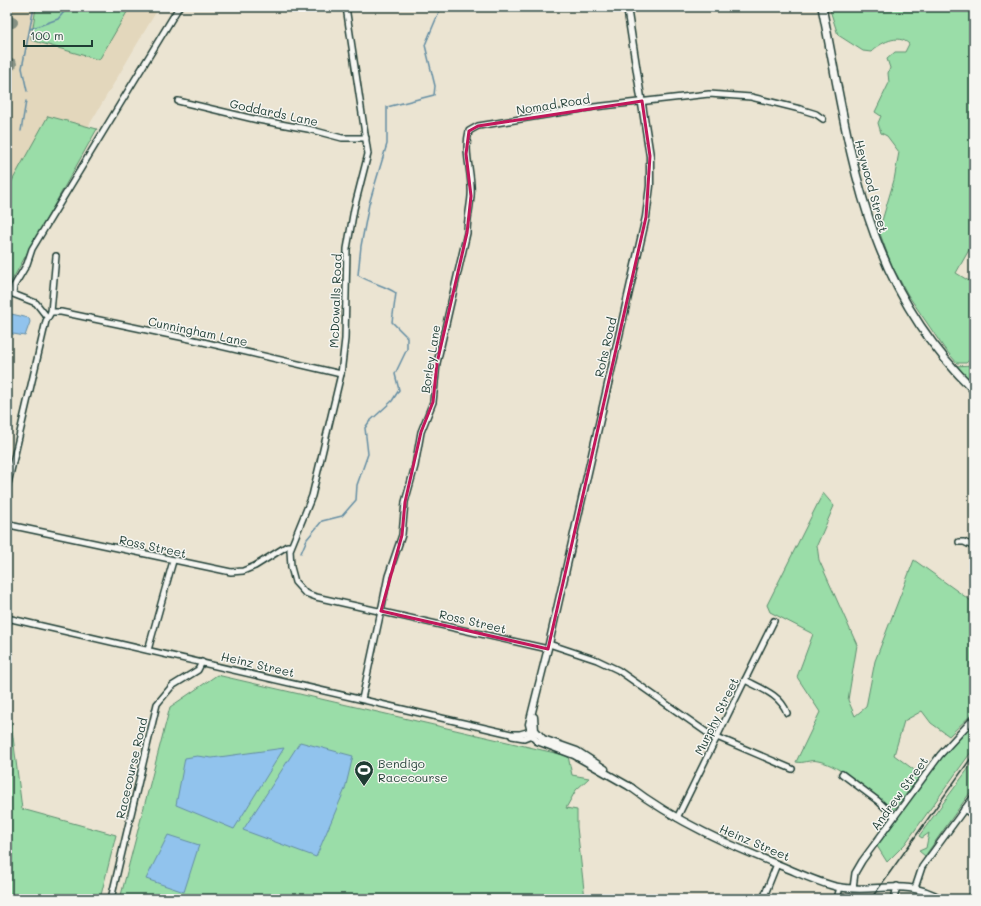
<svg xmlns="http://www.w3.org/2000/svg" width="981" height="906" font-family="Mali,sans-serif">
<style>
.built{fill:#e3d7bc}
.green{fill:#9adda8;stroke:#5c8d6e}
.water{fill:#91c3ed;stroke:#638da3}
.lines{fill:none;stroke-linecap:round;stroke-linejoin:round}
.stream{stroke:#638da3;stroke-width:1.5}
.taxiway{stroke:#859083;stroke-width:12}
.minor-casing{stroke:#1f3d34;stroke-width:8}
.tertiary-casing{stroke:#1f3d34;stroke-width:9}
.secondary-casing{stroke:#1f3d34;stroke-width:10}
.minor{stroke:#f6f6f2;stroke-width:5}
.tertiary{stroke:#f6f6f2;stroke-width:6}
.secondary{stroke:#f6f6f2;stroke-width:7}
.rail{stroke:#1f3d34;stroke-width:1.5}
.marked{fill:none;stroke:#c2185b;stroke-width:3;stroke-linejoin:round}
.labels{text-anchor:middle;dominant-baseline:central;stroke-width:3;stroke-linejoin:round;paint-order:stroke}
.street-label{font-size:12px;fill:#1f3d34;stroke:#f6f6f2}
.poi-label{font-size:12px;fill:#1f3d34;stroke:#f6f6f2;text-anchor:start}
</style>
<rect width="100%" height="100%" fill="#ebe4d2"/>
<filter id="ink" filterUnits="userSpaceOnUse"><feTurbulence type="fractalNoise" baseFrequency=".025" numOctaves="2"/><feDisplacementMap in="SourceGraphic" scale="8" xChannelSelector="R" yChannelSelector="G"/><feConvolveMatrix kernelMatrix="1 2 1 2 8 2 1 2 1" color-interpolation-filters="sRGB"/></filter>
<g filter="url(#ink)">
<polygon class="built" points="7,7 159,7 7,264"/>
<g class="green">
<polygon points="36,7 130,7 99,60 31,40"/>
<path d="M829 7H974V241L956 273 974 284V356L966 363H957L944 348 908 295 892 266 879 231 894 180 899 152 887 136 881 133 878 123 881 116 875 112 889 83 888 73 890 68 887 59 895 52H905L909 44C898 33 880 43 871 52L863 51 838 35Z"/>
<polygon points="48,116 97,129 7,289 7,190"/>
<polygon points="974,365 974,392 954,366"/>
<path d="M823 493 834 506 817 545 819 560 857 645 848 700 855 716 866 707 875 661 914 560 974 603V712L949 736 931 723 922 711 904 721 894 755 921 775 893 811C874 796 841 765 818 761 810 759 804 764 796 762L820 712 797 677 813 634 770 612 767 605Z"/>
<polygon points="217,675 568,756 572,775 589,778 576,790 566,808 577,810 577,827 585,899 120,899 170,707"/>
<polygon points="7,689 22,809 116,835 100,899 7,899"/>
<polygon points="974,722 974,748 905,844 887,862 877,846 944,754"/>
<polygon points="974,761 974,787 925,856 919,851 926,848 929,833 922,838 919,836"/>
</g>
<g class="water">
<polygon points="7,313 29,318 30,322 25,336 7,333"/>
<polygon points="300,742 353,756 345,789 316,857 243,830"/>
<polygon points="284,748 234,829 176,805 185,758 197,756 212,758"/>
<polygon points="168,835 199,845 184,892 146,879"/>
</g>
<g class="lines">
<g class="stream">
<polyline points="30,29 58,19 68,7"/>
<polyline points="27,91 22,68 34,7"/>
<polyline points="21,131 26,101"/>
<path d="M301 553 307 539 322 521 342 516 356 500 357 485 368 454 365 428 369 422 392 401 399 390 395 374 407 349V337L392 322 396 293C384 285 370 283 358 275L361 246 369 204 387 144V107L434 95 435 86 425 45 439 12 438 7"/>
</g>
<g class="taxiway">
<polyline points="7,21 12,22"/>
<polyline points="7,63 11,64"/>
</g>
<defs>
<g id="minor">
<polyline points="346,7 368,154 354,209 347,249 345,339 341,374 312,496 290,550 291,567 295,582 305,593 316,597 548,649"/>
<polyline points="178,101 258,120 308,129 342,138 366,138"/>
<polyline points="51,312 56,256"/>
<polyline points="47,317 36,303 13,294 14,286 27,264 32,249 179,7"/>
<polyline points="7,488 46,321 51,312 61,312 190,339 341,374"/>
<polyline points="7,521 14,526 231,572 243,571 255,566 287,546 291,546"/>
<polyline points="959,542 964,542 974,547"/>
<path d="M381 611 388 576 402 535 405 502 415 466 421 432 433 402 437 363 467 233C467 219 470 209 471 196 473 174 463 154 469 131L478 126 594 107 709 94 751 97 800 109 816 114 823 119"/>
<polyline points="7,618 511,734 520,734 534,730"/>
<polyline points="549,644 597,660 618,670 716,739"/>
<polyline points="148,650 173,561"/>
<path d="M745 680C760 688 781 695 787 713"/>
<polyline points="362,699 381,611"/>
<polyline points="512,736 524,738 534,734"/>
<polyline points="717,737 792,769"/>
<polyline points="842,774 878,801 894,816"/>
<polyline points="964,809 974,816"/>
<polyline points="677,818 774,621"/>
<polyline points="853,888 855,873 862,861 940,755 974,718"/>
<polyline points="915,888 922,867 974,796"/>
<polyline points="111,899 157,704 172,686 198,670 202,662"/>
<polyline points="763,899 777,864"/>
<polyline points="837,899 840,887"/>
<polyline points="894,899 897,886"/>
</g>
<g id="tertiary">
<polyline points="627,7 650,156 650,186 646,217 549,644 529,724 532,736 537,741 574,755 632,788"/>
<polyline points="534,717 535,730 543,739 577,751 605,769"/>
<path d="M629 786C676 822 729 845 784 867 801 874 819 883 838 887 874 894 906 877 941 899"/>
</g>
<path id="secondary" d="M822 7C851 151 862 282 974 390"/>
</defs>
<use href="#minor" class="minor-casing"/>
<use href="#tertiary" class="tertiary-casing"/>
<use href="#secondary" class="secondary-casing"/>
<use href="#minor" class="minor"/>
<use href="#tertiary" class="tertiary"/>
<use href="#secondary" class="secondary"/>
<polyline class="rail" points="871,899 974,754"/>
</g>
</g>
<path class="marked" d="M642 101 650 156 646 217 548 649 381 611 402 535 405 502 421 432 433 402 437 363 467 233 471 196 466 154 469 131 478 126Z"/>
<defs>
<symbol id="stadium-pin" viewBox="-11 -11 22 30"><path d="M0 17L-7.5 6A9.5 9.5 0 1 1 7.5 6Z" fill="#1f3d34" stroke="#f6f6f2"/><path d="M0-5a6.5 5 0 1 0 0 10a6.5 5 0 1 0 0-10ZM-3.5-1.8h7v3.6h-7Z" fill="#fff"/></symbol>
</defs>
<g fill-rule="evenodd">
<use href="#stadium-pin" x="353" y="759" width="22" height="30"/>
</g>
<g class="labels">
<g class="street-label">
<text transform="translate(553 104) rotate(-9)">Nomad Road</text>
<text transform="translate(274 112) rotate(12)">Goddards Lane</text>
<text transform="translate(872 186) rotate(75)">Heywood Street</text>
<text transform="translate(335 301) rotate(-88)">McDowalls Road</text>
<text transform="translate(198 331) rotate(12)">Cunningham Lane</text>
<text transform="translate(605 347) rotate(-77)">Rohs Road</text>
<text transform="translate(430 359) rotate(-81)">Borley Lane</text>
<text transform="translate(153 546) rotate(12)">Ross Street</text>
<text transform="translate(473 621) rotate(13)">Ross Street</text>
<text transform="translate(258 664) rotate(13)">Heinz Street</text>
<text transform="translate(716 716) rotate(-64)">Murphy Street</text>
<text transform="translate(131 768) rotate(-77)">Racecourse Road</text>
<text transform="translate(899 793) rotate(-54)">Andrew Street</text>
<text transform="translate(755 842) rotate(23)">Heinz Street</text>
</g>
<g class="poi-label">
<text x="378" y="763">Bendigo<tspan x="378" dy="14">Racecourse</tspan></text>
</g>
</g>
<rect width="981" height="906" fill="none" stroke="#f6f6f2" stroke-width="24"/>
<rect x="12" y="12" width="957" height="882" fill="none" stroke="#1f3d34" stroke-width="1.5" filter="url(#ink)"/>
<path d="M24 40v6h68v-6" fill="none" stroke="#1f3d34" stroke-width="2"/>
<text x="30" y="40" font-size="12" fill="#1f3d34" stroke="#f6f6f2" stroke-width="3" paint-order="stroke">100 m</text>
</svg>
